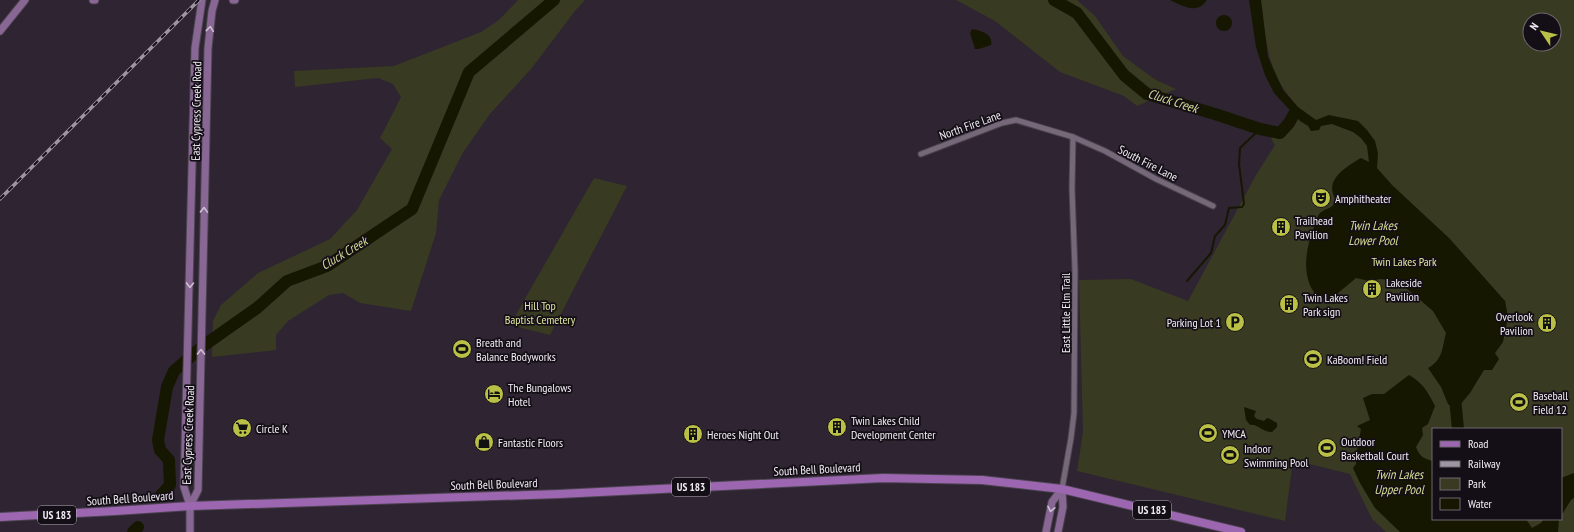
<svg xmlns="http://www.w3.org/2000/svg" width="1574" height="532" font-family="'PT Sans Narrow',sans-serif">
<style>
.green{fill:#383a22;fill-rule:evenodd}
.water{fill:#161700}
.lines{fill:none;stroke-linecap:round;stroke-linejoin:round}
.stream{stroke:#161700;stroke-width:2}
.river{stroke:#161700;stroke-width:12}
.street-casing{stroke:#4b434f;stroke-width:7}
.secondary-casing{stroke:#4b434f;stroke-width:9}
.primary-casing{stroke:#4b434f;stroke-width:10}
.street{stroke:#746879;stroke-width:5}
.secondary{stroke:#886794;stroke-width:7}
.primary{stroke:#9c66b0;stroke-width:8}
.rail-casing{stroke:#9f96a2;stroke-width:3.5}
.rail{stroke:#140f16;stroke-width:2;stroke-dasharray:6;stroke-linecap:butt}
.oneway{stroke:#cebdd4}
.labels{text-anchor:middle;dominant-baseline:central;stroke-width:3.5;stroke-linejoin:round;paint-order:stroke}
.shield{fill:#140f16;stroke:#b0aab3;stroke-width:1}
.shield-label{font-size:11px;font-weight:bold;fill:#f3ecf6}
.street-label{font-size:12px;fill:#f3ecf6;stroke:#140f16}
.poi-label{font-size:12px;fill:#f3ecf6;stroke:#140f16;text-anchor:start}
.park-label{font-size:12px;fill:#e0e69f;stroke:#140f16}
.water-label{font-size:13px;font-style:italic;fill:#d4d993;stroke:#140f16}
</style>
<rect width="100%" height="100%" fill="#2e2432"/>
<g class="green">
<polygon points="518,0 585,0 575,11 531,69 490,114 462,154 439,200 436,233 411,311 360,303 343,293 329,295 288,321 276,335 276,350 212,357 213,321 221,305 258,273 330,239 357,210 392,149 380,138 401,97 393,84 378,78 295,87 294,71 394,66 481,32 499,20"/>
<polygon points="956,0 1077,0 1095,16 1123,56 1156,80 1176,89 1137,106 1124,96 1060,72 995,21"/>
<path d="M1261 0H1574V532H1386L1372 519 1350 474 1293 460 1285 521 1077 471 1083 432 1079 280 1131 279 1188 301 1256 175 1275 145 1271 139 1292 112 1293 101C1266 71 1266 38 1261 0ZM1530 20H1554V44H1530ZM1433 429H1561V519H1433Z"/>
<polygon points="594,178 627,186 550,335 510,325"/>
</g>
<g class="water">
<path d="M1170 0H1207C1197 15 1183 6 1170 0Z"/>
<path d="M1249 0H1261L1268 57 1283 90 1298 107 1316 120 1329 115 1358 121 1367 130 1375 141 1378 153 1377 168 1392 185 1449 238 1505 301 1508 317 1503 342 1495 353 1499 359 1492 370H1484L1470 393 1459 406V414L1452 411 1453 408 1448 404 1441 387 1428 368C1443 360 1442 348 1446 333L1433 311 1399 282 1381 279 1369 281 1356 278 1331 299H1320C1300 281 1305 250 1314 227 1316 223 1317 216 1320 213 1327 207 1332 210 1336 200 1323 180 1346 167 1361 158L1369 162 1367 146 1361 138 1353 132 1332 124 1321 126 1319 130 1311 131 1308 126 1300 121 1274 93 1265 75 1256 47Z"/>
<circle cx="1224" cy="23" r="8"/>
<path d="M972 29C982 31 993 34 991 45L979 49H975L970 33Z"/>
<path d="M1409 375C1423 383 1428 392 1435 406L1428 424 1422 428 1423 435 1416 447C1419 456 1424 459 1433 461V519H1526L1532 528 1541 523 1544 519H1559L1558 532H1400L1375 508 1360 483 1353 468 1356 464V457L1361 429 1357 426 1370 420 1363 398 1372 394H1384Z"/>
<path d="M1244 407 1256 411 1254 416 1257 419 1264 421 1267 418 1270 419 1277 423V427L1272 432C1262 432 1257 423 1250 425L1246 420Z"/>
<polygon points="1574,473 1574,498 1571,500 1561,516 1561,478"/>
</g>
<g class="lines">
<polyline class="stream" points="1187,281 1211,253 1215,236 1225,225 1229,208 1242,207 1244,204 1239,164 1240,148 1260,129"/>
<g class="river">
<polyline points="1054,0 1077,13 1124,75 1147,94 1215,114 1260,129 1280,133 1289,123 1294,114"/>
<polyline points="1455,398 1458,429"/>
<polyline points="161,495 170,485 169,460 160,450 158,440 167,387 174,371 203,346 257,308 287,281 327,266 412,209 469,72 554,0"/>
<polyline points="133,532 138,527"/>
</g>
<defs>
<g id="street">
<polyline points="921,154 1002,123 1016,120 1073,137 1105,151 1156,179 1213,206"/>
<polyline points="1062,489 1071,438 1074,413 1075,271 1072,189 1073,137"/>
</g>
<g id="secondary">
<polyline points="93,0 95,0"/>
<polyline points="233,0 235,0"/>
<polyline points="0,31 25,0"/>
<polyline points="190,506 198,490 208,48 212,11 215,0"/>
<polyline points="190,532 190,506 184,487 195,48 202,0"/>
<polyline points="1046,532 1052,502 1062,489"/>
<polyline points="1058,532 1063,507 1062,489"/>
</g>
<polyline id="primary" points="0,517 115,511 190,506 559,494 883,478 982,480 1062,489 1241,532"/>
</defs>
<use href="#street" class="street-casing"/>
<use href="#secondary" class="secondary-casing"/>
<use href="#primary" class="primary-casing"/>
<use href="#street" class="street"/>
<use href="#secondary" class="secondary"/>
<use href="#primary" class="primary"/>
<defs>
<polyline id="rail" points="0,199 199,0"/>
</defs>
<use href="#rail" class="rail-casing"/>
<use href="#rail" class="rail"/>
</g>
<defs><path id="oneway-chevron" d="M-2-3.5L2.5 0L-2 3.5" fill="none" stroke-width="1.6" stroke-linecap="round" stroke-linejoin="round"/></defs>
<g class="oneway">
<use href="#oneway-chevron" transform="translate(210 29) rotate(-84)"/>
<use href="#oneway-chevron" transform="translate(204 210) rotate(-88)"/>
<use href="#oneway-chevron" transform="translate(190 285) rotate(91)"/>
<use href="#oneway-chevron" transform="translate(201 352) rotate(-89)"/>
<use href="#oneway-chevron" transform="translate(1051 509) rotate(102)"/>
</g>
<defs>
<symbol id="theatre-disc" viewBox="-11 -11 22 22"><circle r="9.5" fill="#bac045" stroke="#140f16"/><path d="M-5-5.5Q0-4 5-5.5V0Q5 5 0 6Q-5 5-5 0ZM-3.3-2.5H-1v1.5H-3.3ZM1-2.5H3.3v1.5H1ZM-2.8 1Q0 5.5 2.8 1Z" fill="#111"/></symbol>
<symbol id="building-disc" viewBox="-11 -11 22 22"><circle r="9.5" fill="#bac045" stroke="#140f16"/><path d="M-4-6H4V6H1V3H-1V6H-4ZM-2.5-4.3h1.7v1.8h-1.7ZM.8-4.3h1.7v1.8H.8ZM-2.5-1h1.7V.8h-1.7ZM.8-1h1.7V.8H.8Z" fill="#111"/></symbol>
<symbol id="parking-disc" viewBox="-11 -11 22 22"><circle r="9.5" fill="#bac045" stroke="#140f16"/><path d="M-3.5-5.5H1a3.5 3.5 0 0 1 0 7H-1V5.5H-3.5ZM-1-3.4V-.6H.8a1.4 1.4 0 0 0 0-2.8Z" fill="#111"/></symbol>
<symbol id="stadium-disc" viewBox="-11 -11 22 22"><circle r="9.5" fill="#bac045" stroke="#140f16"/><path d="M0-5a6.5 5 0 1 0 0 10a6.5 5 0 1 0 0-10ZM-3.5-1.8h7v3.6h-7Z" fill="#111"/></symbol>
<symbol id="hotel-disc" viewBox="-11 -11 22 22"><circle r="9.5" fill="#bac045" stroke="#140f16"/><path d="M-6-4.5h1.5V1H6V5H4.5V3h-9V5H-6ZM-4 0a1.8 1.8 0 1 1 3.6 0ZM.5 0V-2.5h3Q6-2.5 6 0Z" fill="#111"/></symbol>
<symbol id="supermarket-disc" viewBox="-11 -11 22 22"><circle r="9.5" fill="#bac045" stroke="#140f16"/><path d="M-6-5.5h2.5l.6 2H6L4.5 2H-2.5L-4.4-4H-6ZM-1.5 3.2a1.3 1.3 0 1 0 .1 0ZM3 3.2a1.3 1.3 0 1 0 .1 0Z" fill="#111"/></symbol>
<symbol id="shop-disc" viewBox="-11 -11 22 22"><circle r="9.5" fill="#bac045" stroke="#140f16"/><path d="M-5-2.5h2.3a2.7 3.5 0 0 1 5.4 0H5L5.5 6h-11ZM-1.5-2.5h3a1.5 2.3 0 0 0-3 0Z" fill="#111"/></symbol>
</defs>
<g fill-rule="evenodd">
<use href="#theatre-disc" x="1310" y="187" width="22" height="22"/>
<use href="#building-disc" x="1270" y="216" width="22" height="22"/>
<use href="#building-disc" x="1361" y="278" width="22" height="22"/>
<use href="#building-disc" x="1278" y="293" width="22" height="22"/>
<use href="#parking-disc" x="1224" y="311" width="22" height="22"/>
<use href="#building-disc" x="1536" y="312" width="22" height="22"/>
<use href="#stadium-disc" x="451" y="338" width="22" height="22"/>
<use href="#stadium-disc" x="1302" y="348" width="22" height="22"/>
<use href="#hotel-disc" x="483" y="383" width="22" height="22"/>
<use href="#stadium-disc" x="1508" y="391" width="22" height="22"/>
<use href="#building-disc" x="826" y="416" width="22" height="22"/>
<use href="#supermarket-disc" x="231" y="417" width="22" height="22"/>
<use href="#stadium-disc" x="1197" y="422" width="22" height="22"/>
<use href="#building-disc" x="682" y="423" width="22" height="22"/>
<use href="#shop-disc" x="473" y="431" width="22" height="22"/>
<use href="#stadium-disc" x="1316" y="437" width="22" height="22"/>
<use href="#stadium-disc" x="1219" y="444" width="22" height="22"/>
</g>
<g class="labels">
<g class="shield">
<rect x="672" y="478" width="38" height="18" rx="3"/>
<rect x="1133" y="501" width="38" height="18" rx="3"/>
<rect x="38" y="506" width="38" height="18" rx="3"/>
</g>
<g class="shield-label">
<text x="691" y="487">US 183</text>
<text x="1152" y="510">US 183</text>
<text x="57" y="515">US 183</text>
</g>
<g class="street-label">
<text transform="translate(196 111) rotate(-89)">East Cypress Creek Road</text>
<text transform="translate(970 125) rotate(-20)">North Fire Lane</text>
<text transform="translate(1148 163) rotate(27)">South Fire Lane</text>
<text transform="translate(1065 313) rotate(-90)">East Little Elm Trail</text>
<text transform="translate(188 435) rotate(-88)">East Cypress Creek Road</text>
<text transform="translate(817 469) rotate(-3)">South Bell Boulevard</text>
<text transform="translate(494 484) rotate(-2)">South Bell Boulevard</text>
<text transform="translate(130 498) rotate(-4)">South Bell Boulevard</text>
</g>
<g class="poi-label">
<text x="1335" y="198">Amphitheater</text>
<text x="1295" y="220">Trailhead<tspan x="1295" dy="14">Pavilion</tspan></text>
<text x="1386" y="282">Lakeside<tspan x="1386" dy="14">Pavilion</tspan></text>
<text x="1303" y="297">Twin Lakes<tspan x="1303" dy="14">Park sign</tspan></text>
<text x="1533" y="316" text-anchor="end">Overlook<tspan x="1533" dy="14">Pavilion</tspan></text>
<text x="1221" y="322" text-anchor="end">Parking Lot 1</text>
<text x="476" y="342">Breath and<tspan x="476" dy="14">Balance Bodyworks</tspan></text>
<text x="1327" y="359">KaBoom! Field</text>
<text x="508" y="387">The Bungalows<tspan x="508" dy="14">Hotel</tspan></text>
<text x="1533" y="395">Baseball<tspan x="1533" dy="14">Field 12</tspan></text>
<text x="851" y="420">Twin Lakes Child<tspan x="851" dy="14">Development Center</tspan></text>
<text x="256" y="428">Circle K</text>
<text x="1222" y="433">YMCA</text>
<text x="707" y="434">Heroes Night Out</text>
<text x="1341" y="441">Outdoor<tspan x="1341" dy="14">Basketball Court</tspan></text>
<text x="498" y="442">Fantastic Floors</text>
<text x="1244" y="448">Indoor<tspan x="1244" dy="14">Swimming Pool</tspan></text>
</g>
<g class="park-label">
<text x="1404" y="261">Twin Lakes Park</text>
<text x="540" y="305">Hill Top<tspan x="540" dy="14">Baptist Cemetery</tspan></text>
</g>
<g class="water-label">
<text transform="translate(1173 101) rotate(18)">Cluck Creek</text>
<text x="1373" y="225">Twin Lakes<tspan x="1373" dy="15">Lower Pool</tspan></text>
<text transform="translate(344 253) rotate(-31)">Cluck Creek</text>
<text x="1399" y="474">Twin Lakes<tspan x="1399" dy="15">Upper Pool</tspan></text>
</g>
</g>
<rect x="1432" y="428" width="130" height="92" fill="#140f16" stroke="#6d6770"/>
<rect x="1440" y="441" width="20" height="6" fill="#9c66b0" stroke="#6d6770"/>
<text x="1468" y="448" font-size="12" fill="#f3ecf6">Road</text>
<rect x="1440" y="461" width="20" height="6" fill="#9f96a2" stroke="#6d6770"/>
<text x="1468" y="468" font-size="12" fill="#f3ecf6">Railway</text>
<rect x="1440" y="478" width="20" height="12" fill="#383a22" stroke="#6d6770"/>
<text x="1468" y="488" font-size="12" fill="#f3ecf6">Park</text>
<rect x="1440" y="498" width="20" height="12" fill="#161700" stroke="#6d6770"/>
<text x="1468" y="508" font-size="12" fill="#f3ecf6">Water</text>
<g transform="translate(1542 32) rotate(305)"><circle r="19" fill="#140f16" stroke="#6d6770"/>
<path d="M0-3L7 15L0 10L-7 15Z" fill="#bac045"/>
<text y="-6" font-size="11" font-weight="bold" text-anchor="middle" fill="#f3ecf6">N</text>
</g>
</svg>
